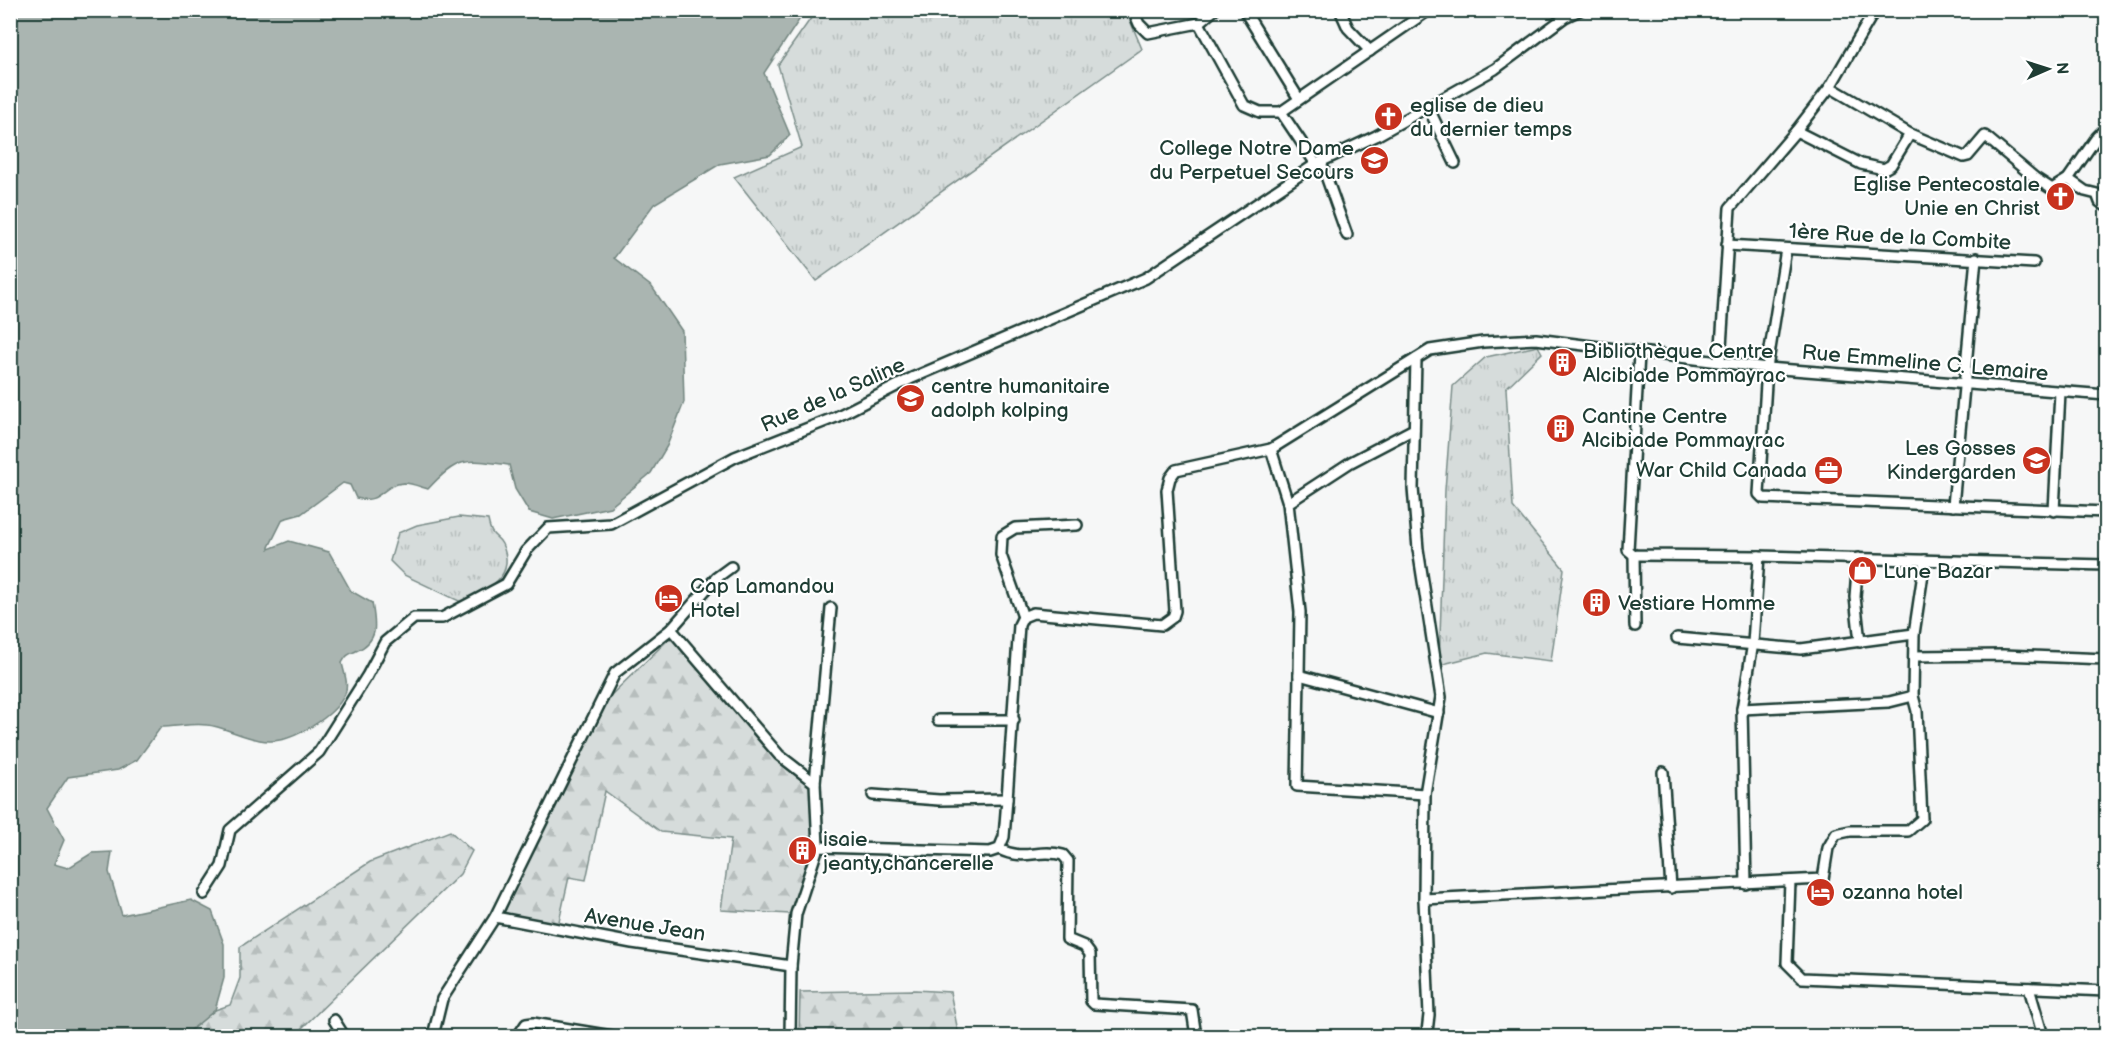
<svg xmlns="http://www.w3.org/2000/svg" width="2117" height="1047" font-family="'Balsamiq Sans',sans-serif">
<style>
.grass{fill:url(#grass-tufts);stroke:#7a8c88;stroke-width:1.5}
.forest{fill:url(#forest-firs);stroke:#7a8c88;stroke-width:1.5}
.water{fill:#aab5b1;stroke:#72857f;stroke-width:1.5}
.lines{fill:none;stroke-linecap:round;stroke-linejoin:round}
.street-casing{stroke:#1f3d34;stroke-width:14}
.street{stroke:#fff;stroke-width:9}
.labels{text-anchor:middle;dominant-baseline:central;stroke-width:4.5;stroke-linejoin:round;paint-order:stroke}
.poi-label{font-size:21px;fill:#1f3d34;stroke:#fff;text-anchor:start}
.street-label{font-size:21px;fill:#1f3d34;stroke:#fff}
</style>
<defs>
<pattern id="grass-tufts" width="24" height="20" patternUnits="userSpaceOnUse" patternTransform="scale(1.5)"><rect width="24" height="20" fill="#d6dcdb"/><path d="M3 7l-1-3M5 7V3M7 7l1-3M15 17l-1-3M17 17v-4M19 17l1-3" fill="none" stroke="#b7bebd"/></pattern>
<pattern id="forest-firs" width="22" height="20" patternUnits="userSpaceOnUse" patternTransform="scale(1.5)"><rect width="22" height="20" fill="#d6dcdb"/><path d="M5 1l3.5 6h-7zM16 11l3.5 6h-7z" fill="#b7bebd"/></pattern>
</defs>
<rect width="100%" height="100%" fill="#f6f7f7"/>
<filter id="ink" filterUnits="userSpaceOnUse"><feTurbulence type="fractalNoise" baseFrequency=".0167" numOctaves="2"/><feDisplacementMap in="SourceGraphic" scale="12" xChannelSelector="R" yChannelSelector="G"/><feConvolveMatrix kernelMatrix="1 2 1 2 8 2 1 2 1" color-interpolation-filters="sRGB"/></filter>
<g filter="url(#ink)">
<g class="grass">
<polygon points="816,11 1126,11 1142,49 816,281 734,177 802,147 778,65"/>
<polygon points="1538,346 1542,353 1506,388 1513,507 1564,569 1551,661 1487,653 1439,665 1445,490 1453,386 1486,357"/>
<path d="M459 517 488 520C492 540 496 533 502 544 518 578 485 591 461 602L404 575 390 561 398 533 417 525Z"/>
</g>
<g class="forest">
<polygon points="672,636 812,786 813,855 790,914 721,910 731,839 661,832 605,791 586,880 569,877 558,926 499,914 609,697"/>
<polygon points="450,831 472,851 460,874 302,1028 306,1036 182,1036 215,1010 230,1005 240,978 240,947 370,862"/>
<polygon points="915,990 950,992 959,1036 799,1036 800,992"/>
</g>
<path class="water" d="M10 11H805L764 73 790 135 770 155 720 164 654 204 614 258 652 287 682 331 684 402 667 446 651 473 610 507 553 519 529 512 515 489 509 465C467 459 458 456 428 489 421 487 411 483 404 483 381 484 382 505 356 498L350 485 343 483 301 514 283 519 269 547V549L289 541 329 552 351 591 372 603C376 625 379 641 356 651 348 655 346 655 342 663 344 673 349 684 345 694 335 716 293 742 269 741 248 741 224 726 207 725 192 723 176 727 161 727L137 760 118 770 68 777 47 808 64 840 54 864 68 868 92 853 112 852 109 872 122 915 191 900 212 911 224 944V978L215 1010 185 1035 11 1036Z"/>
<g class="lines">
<defs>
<g id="street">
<polyline points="1133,10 1139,24 1148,33 1199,23 1214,10"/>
<polyline points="1244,10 1299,99"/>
<polyline points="1340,10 1348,28 1370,51"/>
<polyline points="1199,23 1244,105 1260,112 1281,112 1429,10"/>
<polyline points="1830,87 1910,134 1964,157 1968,156 1985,136 2035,178 2052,189 2068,179 2097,137 2106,128"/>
<polyline points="1428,107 1455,163"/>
<polyline points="1281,112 1316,164"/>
<polyline points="1796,131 1861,164 1884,169 1891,165 1910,134"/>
<polyline points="1321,162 1347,235"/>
<polyline points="2068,179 2085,191 2097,194 2100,202 2106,206"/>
<polyline points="1727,245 2034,263"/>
<polyline points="1786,249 1767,368 1759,494 1763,498 2106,512"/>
<polyline points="1639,354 1628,550 1634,555 1759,556 2106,565"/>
<polyline points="1416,359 1413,488 1418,549 1441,697 1425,794 1424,899 1429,1015 1427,1032 1423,1036"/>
<polyline points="1720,362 1730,208 1796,131 1830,87 1875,10"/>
<polyline points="1414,429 1351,462 1288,503 1300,612 1299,675 1439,713"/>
<polyline points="1271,449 1288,503"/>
<polyline points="1953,506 1976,258"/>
<polyline points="2054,511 2060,392"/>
<polyline points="1634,555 1635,626"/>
<polyline points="1858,558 1855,597 1860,642"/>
<polyline points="1023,617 1001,555 1002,536 1015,528 1077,525"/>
<polyline points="671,629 779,755 815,783 818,847"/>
<polyline points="1677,638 1801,649 1914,634"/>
<polyline points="1914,656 2003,655 2106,659"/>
<polyline points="1299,675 1297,786 1425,794"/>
<polyline points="1742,709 1889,702 1913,696 1914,634 1925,560"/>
<polyline points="938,720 1014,720"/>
<polyline points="1663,772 1671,888"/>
<polyline points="815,783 831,608"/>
<polyline points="873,795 939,800 1007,799"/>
<path d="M999 849C1025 862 1038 848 1063 855L1068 861 1067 939 1084 946 1090 954 1091 1001 1094 1004 1192 1010 1196 1036"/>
<polyline points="1790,881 1787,963 1802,978 2106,991"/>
<polyline points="1746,884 1742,709 1753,643 1759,556"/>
<polyline points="204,894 222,866 230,830 319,752 367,676 385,642 414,618 442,618 506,584 526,551 548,528 611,524 735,457 836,417 912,378 1146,278 1316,164 1376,136 1495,69 1565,17 1580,10"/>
<polyline points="1424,899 1823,879 1828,848 1836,834 1850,831 1908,831 1922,819 1917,711 1913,696"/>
<polyline points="495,917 632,943 791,966"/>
<polyline points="2029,988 2043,1036"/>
<polyline points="334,1020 344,1036"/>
<polyline points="433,1036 442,999 495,917 615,673 671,629 716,578 731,567"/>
<polyline points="518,1036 526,1024 533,1023 612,1036"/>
<polyline points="790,1036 791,966 796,914 818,847 990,852 999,849 1004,837 1007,799 1019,625 1023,617 1033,613 1162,625 1173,617 1175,611 1167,490 1170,478 1176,470 1271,449 1430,350 1483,342 1536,339 1767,368 2106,395"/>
</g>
</defs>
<use href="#street" class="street-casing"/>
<use href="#street" class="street"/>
</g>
</g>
<defs>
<symbol id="church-disc" viewBox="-11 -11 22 22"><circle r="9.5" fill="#c8321e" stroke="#fff"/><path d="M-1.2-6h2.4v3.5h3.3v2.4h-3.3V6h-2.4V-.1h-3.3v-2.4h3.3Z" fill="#fff"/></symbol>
<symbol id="school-disc" viewBox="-11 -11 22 22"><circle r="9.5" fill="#c8321e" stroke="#fff"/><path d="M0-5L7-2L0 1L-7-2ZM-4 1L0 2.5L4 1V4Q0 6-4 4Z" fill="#fff"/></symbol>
<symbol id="building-disc" viewBox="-11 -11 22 22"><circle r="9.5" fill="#c8321e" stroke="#fff"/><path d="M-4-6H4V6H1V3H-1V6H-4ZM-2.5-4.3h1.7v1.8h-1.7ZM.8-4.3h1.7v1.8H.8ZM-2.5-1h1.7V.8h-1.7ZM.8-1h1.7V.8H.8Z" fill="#fff"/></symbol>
<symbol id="university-disc" viewBox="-11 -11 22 22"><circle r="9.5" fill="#c8321e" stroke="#fff"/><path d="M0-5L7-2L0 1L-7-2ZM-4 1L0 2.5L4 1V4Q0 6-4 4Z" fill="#fff"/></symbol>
<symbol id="office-disc" viewBox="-11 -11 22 22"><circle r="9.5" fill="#c8321e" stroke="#fff"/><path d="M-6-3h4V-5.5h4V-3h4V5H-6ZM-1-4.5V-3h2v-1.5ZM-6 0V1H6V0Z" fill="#fff"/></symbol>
<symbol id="shop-disc" viewBox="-11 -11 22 22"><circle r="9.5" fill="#c8321e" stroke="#fff"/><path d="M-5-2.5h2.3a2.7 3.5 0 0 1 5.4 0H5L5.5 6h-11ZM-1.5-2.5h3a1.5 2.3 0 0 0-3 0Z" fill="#fff"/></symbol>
<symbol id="hotel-disc" viewBox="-11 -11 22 22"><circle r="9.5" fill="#c8321e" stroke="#fff"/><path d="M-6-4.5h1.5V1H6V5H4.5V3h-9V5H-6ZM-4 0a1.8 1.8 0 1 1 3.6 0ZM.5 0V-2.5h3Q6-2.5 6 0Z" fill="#fff"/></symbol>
</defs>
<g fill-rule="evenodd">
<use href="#church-disc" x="1372" y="100" width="33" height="33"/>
<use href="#school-disc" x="1358" y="144" width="33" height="33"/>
<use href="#church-disc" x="2044" y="180" width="33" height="33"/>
<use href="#building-disc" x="1546" y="346" width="33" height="33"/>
<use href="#university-disc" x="894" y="382" width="33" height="33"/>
<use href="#building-disc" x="1544" y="412" width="33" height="33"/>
<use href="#school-disc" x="2020" y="444" width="33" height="33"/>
<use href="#office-disc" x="1812" y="454" width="33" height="33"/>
<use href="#shop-disc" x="1846" y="554" width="33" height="33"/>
<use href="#hotel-disc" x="652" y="582" width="33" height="33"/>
<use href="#building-disc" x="1580" y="586" width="33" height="33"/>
<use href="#building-disc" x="786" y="834" width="33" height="33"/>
<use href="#hotel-disc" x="1804" y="876" width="33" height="33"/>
</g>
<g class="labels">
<g class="poi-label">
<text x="1410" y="105">eglise de dieu<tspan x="1410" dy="24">du dernier temps</tspan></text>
<text x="1354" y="148" text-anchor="end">College Notre Dame<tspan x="1354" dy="24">du Perpetuel Secours</tspan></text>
<text x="2040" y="184" text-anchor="end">Eglise Pentecostale<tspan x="2040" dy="24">Unie en Christ</tspan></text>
<text x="1583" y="351">Bibliothèque Centre<tspan x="1583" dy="24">Alcibiade Pommayrac</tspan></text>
<text x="931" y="386">centre humanitaire<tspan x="931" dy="24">adolph kolping</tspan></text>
<text x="1582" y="416">Cantine Centre<tspan x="1582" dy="24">Alcibiade Pommayrac</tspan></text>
<text x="2016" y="448" text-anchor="end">Les Gosses<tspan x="2016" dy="24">Kindergarden</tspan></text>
<text x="1807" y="470" text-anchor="end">War Child Canada</text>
<text x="1883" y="571">Lune Bazar</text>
<text x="690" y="586">Cap Lamandou<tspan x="690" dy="24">Hotel</tspan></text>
<text x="1618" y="603">Vestiare Homme</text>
<text x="823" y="839">isaie<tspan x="823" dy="24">jeanty,chancerelle</tspan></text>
<text x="1842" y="892">ozanna hotel</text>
</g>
<g class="street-label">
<text transform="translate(1900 237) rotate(3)">1ère Rue de la Combite</text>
<text transform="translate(1925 363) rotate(5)">Rue Emmeline C. Lemaire</text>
<text transform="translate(833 395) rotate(-24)">Rue de la Saline</text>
<text transform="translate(645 925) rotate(9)">Avenue Jean</text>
</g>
</g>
<rect width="2117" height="1047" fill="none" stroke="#fff" stroke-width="36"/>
<rect x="18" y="18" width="2081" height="1011" fill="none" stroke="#1f3d34" stroke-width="2" filter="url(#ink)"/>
<g transform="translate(2048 69) rotate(87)" stroke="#ffffff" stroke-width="4.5" paint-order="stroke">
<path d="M0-4.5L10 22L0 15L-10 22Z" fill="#1f3d34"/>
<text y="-9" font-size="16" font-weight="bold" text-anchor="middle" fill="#1f3d34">N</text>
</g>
</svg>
